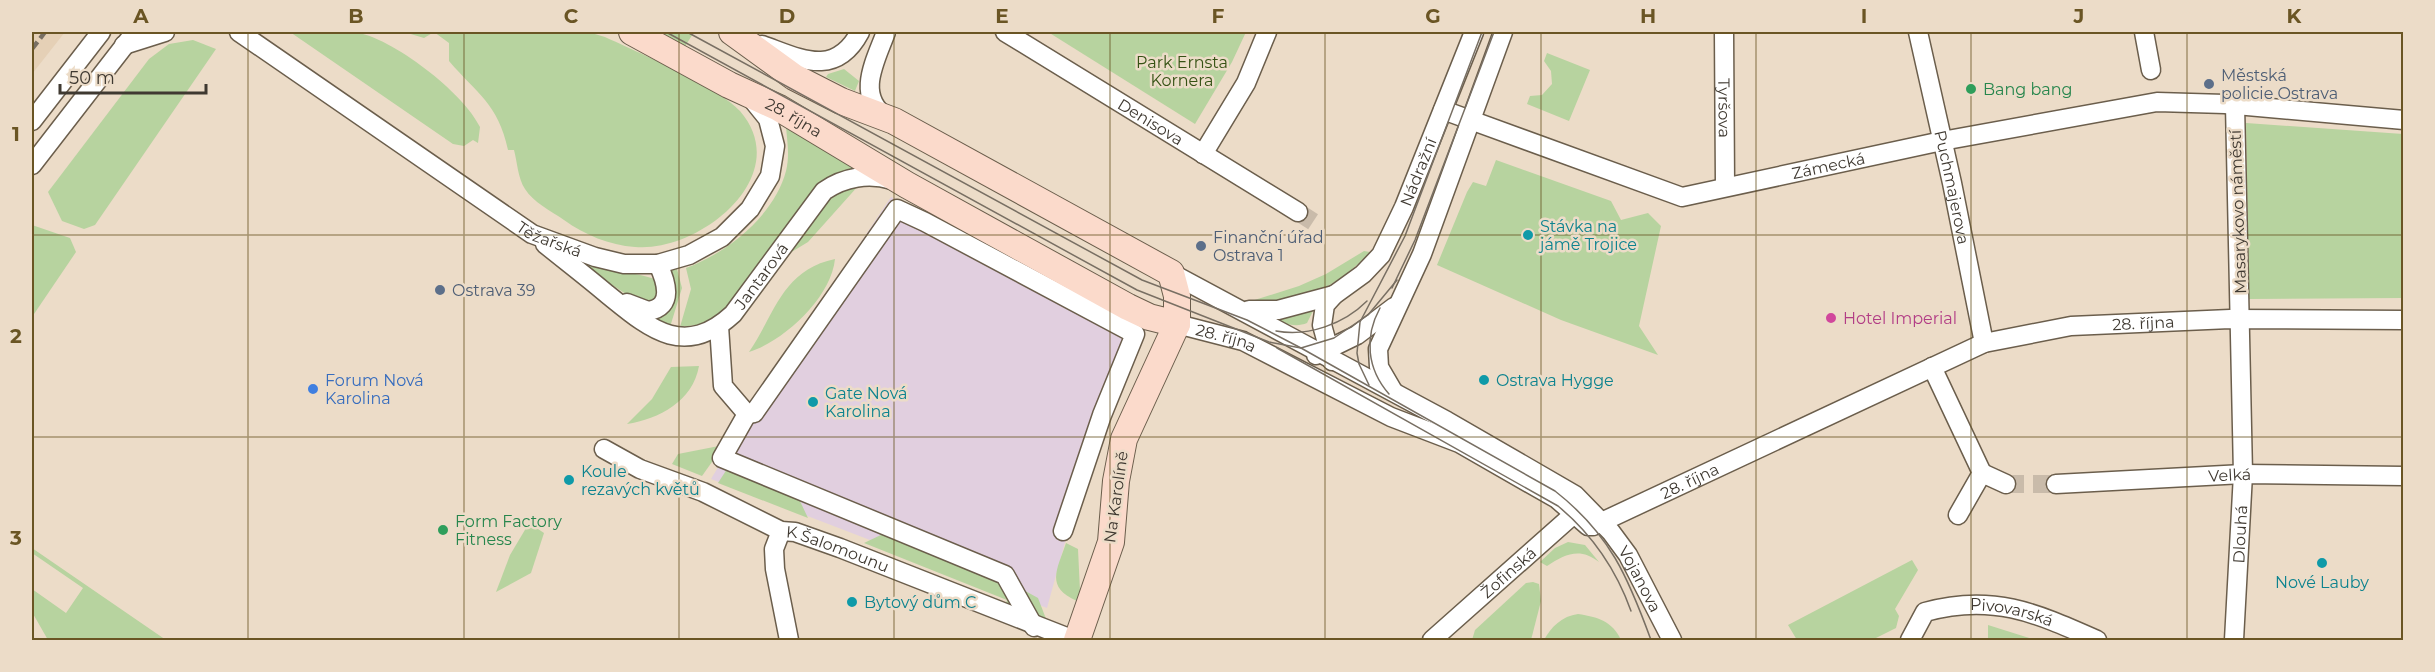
<svg xmlns="http://www.w3.org/2000/svg" width="2435" height="672" font-family="Montserrat,sans-serif">
<style>
.commercial{fill:#e1cfdf}
.built{fill:#e5d0b6}
.green{fill:#b7d39f}
.lines{fill:none;stroke-linecap:round;stroke-linejoin:round}
.street-tunnel{stroke:#c9bbaa;stroke-width:18;stroke-dasharray:18 9;stroke-linecap:butt}
.street-casing{stroke:#6b5e4c;stroke-width:21}
.secondary-casing{stroke:#6b5e4c;stroke-width:28}
.street{stroke:#fff;stroke-width:18}
.secondary{stroke:#fbdacb;stroke-width:26}
.tram{stroke:#786f63;stroke-width:1.5}
.rail{stroke:#786f63;stroke-width:4.5;stroke-dasharray:9 4.5;stroke-linecap:butt}
.grid{fill:none;stroke:#6a5524;stroke-width:1.5;stroke-opacity:0.55}
.service-dot{fill:#5c6f8a;stroke:#ecdcc8;stroke-width:2}
.leisure-dot{fill:#2e9e5b;stroke:#ecdcc8;stroke-width:2}
.culture-dot{fill:#0f9aa8;stroke:#ecdcc8;stroke-width:2}
.hotel-dot{fill:#d1479c;stroke:#ecdcc8;stroke-width:2}
.shop-dot{fill:#3f7fe0;stroke:#ecdcc8;stroke-width:2}
.labels{text-anchor:middle;dominant-baseline:central;stroke-width:5;stroke-linejoin:round;paint-order:stroke}
.park-label{font-size:16px;fill:#355214;stroke:#ecdcc8}
.service-label{font-size:16px;fill:#4e5e75;stroke:#ecdcc8;text-anchor:start}
.leisure-label{font-size:16px;fill:#27864d;stroke:#ecdcc8;text-anchor:start}
.street-label{font-size:16px;fill:#3f3931;stroke:#ecdcc8}
.culture-label{font-size:16px;fill:#0d838f;stroke:#ecdcc8;text-anchor:start}
.hotel-label{font-size:16px;fill:#b23c85;stroke:#ecdcc8;text-anchor:start}
.shop-label{font-size:16px;fill:#366cbe;stroke:#ecdcc8;text-anchor:start}
.neatline{fill:none;stroke:#6a5524;stroke-width:2}
.grid-label{font-size:20px;text-anchor:middle;font-weight:bold;fill:#6a5524}
</style>
<rect width="100%" height="100%" fill="#ecdcc8"/>
<polygon class="commercial" points="891,197 1139,332 1141,336 1141,345 1108,414 1076,502 1047,608 711,479 783,359"/>
<polygon class="built" points="32,32 65,32 32,74"/>
<g class="green">
<path d="M290 32C309 30 335 29 354 32 392 37 464 93 480 127L478 143 473 140 464 146 453 144Z"/>
<path d="M404 32H588L605 37C636 51 721 89 740 111 796 176 699 253 635 247 609 245 585 235 564 220 551 211 533 202 525 189 518 179 517 161 514 150H508C498 103 477 94 449 61V43L434 32 424 38Z"/>
<polygon points="655,32 694,32 684,48"/>
<polygon points="1048,32 1246,32 1232,62 1195,124"/>
<polygon points="193,40 216,49 95,225 84,229 62,221 48,192 149,59 169,44"/>
<polygon points="1547,53 1590,70 1569,121 1527,104 1530,96 1542,95 1552,84 1551,71 1544,61"/>
<polygon points="844,69 859,81 855,91 826,77 828,74"/>
<polygon points="2246,123 2403,134 2403,298 2249,299"/>
<path d="M786 126 864 167 838 175 727 311 704 324 680 327 691 289 686 268C727 253 774 216 786 171 790 155 787 141 786 126Z"/>
<polygon points="1496,160 1611,201 1621,220 1648,213 1661,226 1639,326 1658,355 1561,320 1437,265 1467,192 1473,182 1486,186"/>
<path d="M859 185 808 242 780 259C805 224 816 199 859 185Z"/>
<polygon points="32,225 70,238 76,252 32,317"/>
<path d="M1364 251 1370 252C1337 288 1293 309 1245 303L1299 286 1326 274Z"/>
<path d="M835 259C831 298 784 341 749 352 775 314 782 270 835 259Z"/>
<path d="M583 262C598 268 654 276 659 281L657 300 641 304 582 265Z"/>
<path d="M677 269 682 288 670 327 652 318C676 304 681 297 670 271Z"/>
<path d="M1314 309 1307 323C1298 327 1286 325 1277 320Z"/>
<path d="M699 366C693 401 659 419 627 424L652 399 671 367Z"/>
<polygon points="724,445 702,476 672,464 678,454"/>
<polygon points="727,469 799,499 808,518 718,483"/>
<polygon points="529,523 544,533 531,573 496,592 510,555"/>
<polygon points="885,533 996,577 1018,612 1005,607 1007,600 864,543"/>
<path d="M1568 542 1585 545 1599 562C1580 547 1565 554 1547 566L1540 562 1555 548Z"/>
<path d="M1066 543 1078 549 1080 591 1077 601C1045 587 1057 570 1066 543Z"/>
<polygon points="32,548 166,640 48,640 32,612 32,589 66,613 83,588 32,553"/>
<polygon points="1912,560 1918,570 1895,609 1899,616 1896,628 1872,640 1797,640 1788,625"/>
<polygon points="1533,582 1539,584 1541,601 1531,640 1472,640 1475,630 1526,583"/>
<polygon points="1018,587 1038,598 1048,624 1032,610"/>
<path d="M1578 614C1598 617 1612 621 1621 640H1544C1551 627 1562 616 1578 614Z"/>
<polygon points="1988,625 2036,640 1988,640"/>
</g>
<g class="lines">
<g class="street-tunnel">
<polyline points="1298,212 1318,225"/>
<polyline points="2006,484 2056,484"/>
</g>
<defs>
<g id="street">
<path id="s1" d="M239 32 532 234 595 257 624 264H658L689 255 722 237 750 209 770 176 775 146 768 119 751 98"/>
<path d="M886 32C876 60 855 95 886 117"/>
<path id="s2" d="M1005 32 1298 212"/>
<path id="s3" d="M1724 32 1725 185"/>
<path id="s4" d="M1918 32 1952 183 1984 343"/>
<polyline points="2144,32 2151,70"/>
<polyline points="124,45 165,32"/>
<path d="M762 45C799 58 835 79 860 32"/>
<path id="s5" d="M1443 110 1682 197 1942 141 2157 102 2225 104 2404 120"/>
<polyline points="32,121 101,32"/>
<polyline points="1203,154 1246,83 1267,32"/>
<polyline points="32,165 135,32"/>
<path id="s6" d="M545 244C566 261 587 277 607 294 648 327 683 360 733 314L824 191C844 177 869 173 892 180"/>
<path id="s7" d="M1171 273 1447 421 1575 495 1611 532 1628 555 1672 640"/>
<path d="M627 303 648 311C675 307 666 281 658 264"/>
<polyline points="1249,310 1278,310 1334,295"/>
<path id="s8" d="M1177 324 1243 341 1391 417 1459 443 1557 499 1588 526H1593L1984 343 2071 326 2230 319 2404 320"/>
<polyline points="719,326 723,386 747,414 754,413 897,209 925,222 1135,334 1102,415 1063,531"/>
<polyline points="1316,355 1357,335 1394,307"/>
<path id="s9" d="M1332 361 1322 325 1325 305 1334 295 1363 274 1381 255 1404 207 1474 32"/>
<polyline points="1932,367 1982,473"/>
<polyline points="1393,391 1379,367 1378,349 1422,254 1503,32"/>
<polyline points="747,414 722,458 1005,575 1034,627"/>
<path id="s10" d="M604 449 640 469 703 492 781 531 795 532 840 548 1074 640"/>
<polyline points="1982,473 2006,484"/>
<path id="s11" d="M2056 484 2243 474 2404 476"/>
<polyline points="1958,515 1982,473"/>
<polyline points="781,531 774,549 775,569 789,640"/>
<path id="s12" d="M1432 640 1583 506"/>
<path id="s13" d="M1910 640 1925 612C1992 593 2036 613 2097 640"/>
<path id="s14" d="M2234 640 2243 474 2235 105"/>
</g>
<g id="secondary">
<path id="s15" d="M632 32 729 85 779 108 907 185 1128 307 1149 317 1177 324"/>
<polyline points="732,32 794,77 841,101 894,121 1171,273 1177,296 1177,324 1124,439 1116,481 1111,542 1077,640"/>
</g>
</defs>
<use href="#street" class="street-casing"/>
<use href="#secondary" class="secondary-casing"/>
<use href="#street" class="street"/>
<use href="#secondary" class="secondary"/>
<g class="tram">
<polyline points="666,32 1137,290 1269,342 1301,348 1334,338 1368,315 1397,280"/>
<path d="M687 32 1142 280 1247 320 1301 348 1555 491C1610 534 1628 577 1651 640"/>
<polyline points="1392,288 1415,240 1494,32"/>
<path d="M1380 308C1364 337 1367 369 1389 394"/>
<path d="M1276 331C1308 337 1344 324 1367 301"/>
<path d="M1277 348 1558 506C1593 535 1616 569 1631 611"/>
<polyline points="1369,385 1359,364 1357,353 1360,322 1405,236 1482,32"/>
</g>
<polyline class="rail" points="32,49 45,32"/>
</g>
<path class="grid" d="M248 32V640M464 32V640M679 32V640M894 32V640M1110 32V640M1325 32V640M1541 32V640M1756 32V640M1971 32V640M2187 32V640M32 235H2404M32 437H2404"/>
<g class="service-dot">
<circle cx="2209" cy="84" r="6"/>
<circle cx="1201" cy="246" r="6"/>
<circle cx="440" cy="290" r="6"/>
</g>
<g class="leisure-dot">
<circle cx="1971" cy="89" r="6"/>
<circle cx="443" cy="530" r="6"/>
</g>
<g class="culture-dot">
<circle cx="1528" cy="235" r="6"/>
<circle cx="1484" cy="380" r="6"/>
<circle cx="813" cy="402" r="6"/>
<circle cx="569" cy="480" r="6"/>
<circle cx="2322" cy="563" r="6"/>
<circle cx="852" cy="602" r="6"/>
</g>
<circle class="hotel-dot" cx="1831" cy="318" r="6"/>
<circle class="shop-dot" cx="313" cy="389" r="6"/>
<g class="labels">
<g class="park-label">
<text x="1182" y="62">Park Ernsta<tspan x="1182" dy="18">Kornera</tspan></text>
</g>
<g class="service-label">
<text x="2221" y="75">Městská<tspan x="2221" dy="18">policie Ostrava</tspan></text>
<text x="1213" y="237">Finanční úřad<tspan x="1213" dy="18">Ostrava 1</tspan></text>
<text x="452" y="290">Ostrava 39</text>
</g>
<g class="leisure-label">
<text x="1983" y="89">Bang bang</text>
<text x="455" y="521">Form Factory<tspan x="455" dy="18">Fitness</tspan></text>
</g>
<g class="street-label">
<text stroke="none"><textPath href="#s3" startOffset="76">Tyršova</textPath></text>
<text stroke="none"><textPath href="#s15" startOffset="183">28. října</textPath></text>
<text stroke="none"><textPath href="#s2" startOffset="171">Denisova</textPath></text>
<text stroke="none"><textPath href="#s5" startOffset="404">Zámecká</textPath></text>
<text stroke="none"><textPath href="#s9" startOffset="224">Nádražní</textPath></text>
<text stroke="none"><textPath href="#s4" startOffset="159">Puchmajerova</textPath></text>
<text transform="translate(2238 212) rotate(-92)">Masarykovo náměstí</text>
<text stroke="none"><textPath href="#s1" startOffset="374">Těžařská</textPath></text>
<text stroke="none"><textPath href="#s6" startOffset="272">Jantarová</textPath></text>
<text stroke="none"><textPath href="#s8" startOffset="1059">28. října</textPath></text>
<text stroke="none"><textPath href="#s8" startOffset="51">28. října</textPath></text>
<text stroke="none"><textPath href="#s11" startOffset="174">Velká</textPath></text>
<text stroke="none"><textPath href="#s8" startOffset="573">28. října</textPath></text>
<text transform="translate(1116 497) rotate(-82)">Na Karolíně</text>
<text stroke="none"><textPath href="#s14" startOffset="106">Dlouhá</textPath></text>
<text stroke="none"><textPath href="#s10" startOffset="255">K Šalomounu</textPath></text>
<text stroke="none"><textPath href="#s12" startOffset="102">Žofinská</textPath></text>
<text stroke="none"><textPath href="#s7" startOffset="568">Vojanova</textPath></text>
<text stroke="none"><textPath href="#s13" startOffset="120">Pivovarská</textPath></text>
</g>
<g class="culture-label">
<text x="1540" y="226">Stávka na<tspan x="1540" dy="18">jámě Trojice</tspan></text>
<text x="1496" y="380">Ostrava Hygge</text>
<text x="825" y="393">Gate Nová<tspan x="825" dy="18">Karolina</tspan></text>
<text x="581" y="471">Koule<tspan x="581" dy="18">rezavých květů</tspan></text>
<text x="2322" y="582" text-anchor="middle">Nové Lauby</text>
<text x="864" y="602">Bytový dům C</text>
</g>
<g class="hotel-label">
<text x="1843" y="318">Hotel Imperial</text>
</g>
<g class="shop-label">
<text x="325" y="380">Forum Nová<tspan x="325" dy="18">Karolina</tspan></text>
</g>
</g>
<rect width="2435" height="672" fill="none" stroke="#ecdcc8" stroke-width="66"/>
<path d="M60 84v9h146v-9" fill="none" stroke="#3f3931" stroke-width="3"/>
<text x="69" y="84" font-size="18" fill="#3f3931" stroke="#ecdcc8" stroke-width="4.5" paint-order="stroke">50 m</text>
<rect x="33" y="33" width="2369" height="606" class="neatline"/>
<g class="grid-label">
<text x="141" y="23">A</text>
<text x="356" y="23">B</text>
<text x="571" y="23">C</text>
<text x="787" y="23">D</text>
<text x="1002" y="23">E</text>
<text x="1218" y="23">F</text>
<text x="1433" y="23">G</text>
<text x="1648" y="23">H</text>
<text x="1864" y="23">I</text>
<text x="2079" y="23">J</text>
<text x="2294" y="23">K</text>
<text x="16" y="141">1</text>
<text x="16" y="343">2</text>
<text x="16" y="545">3</text>
</g>
</svg>
